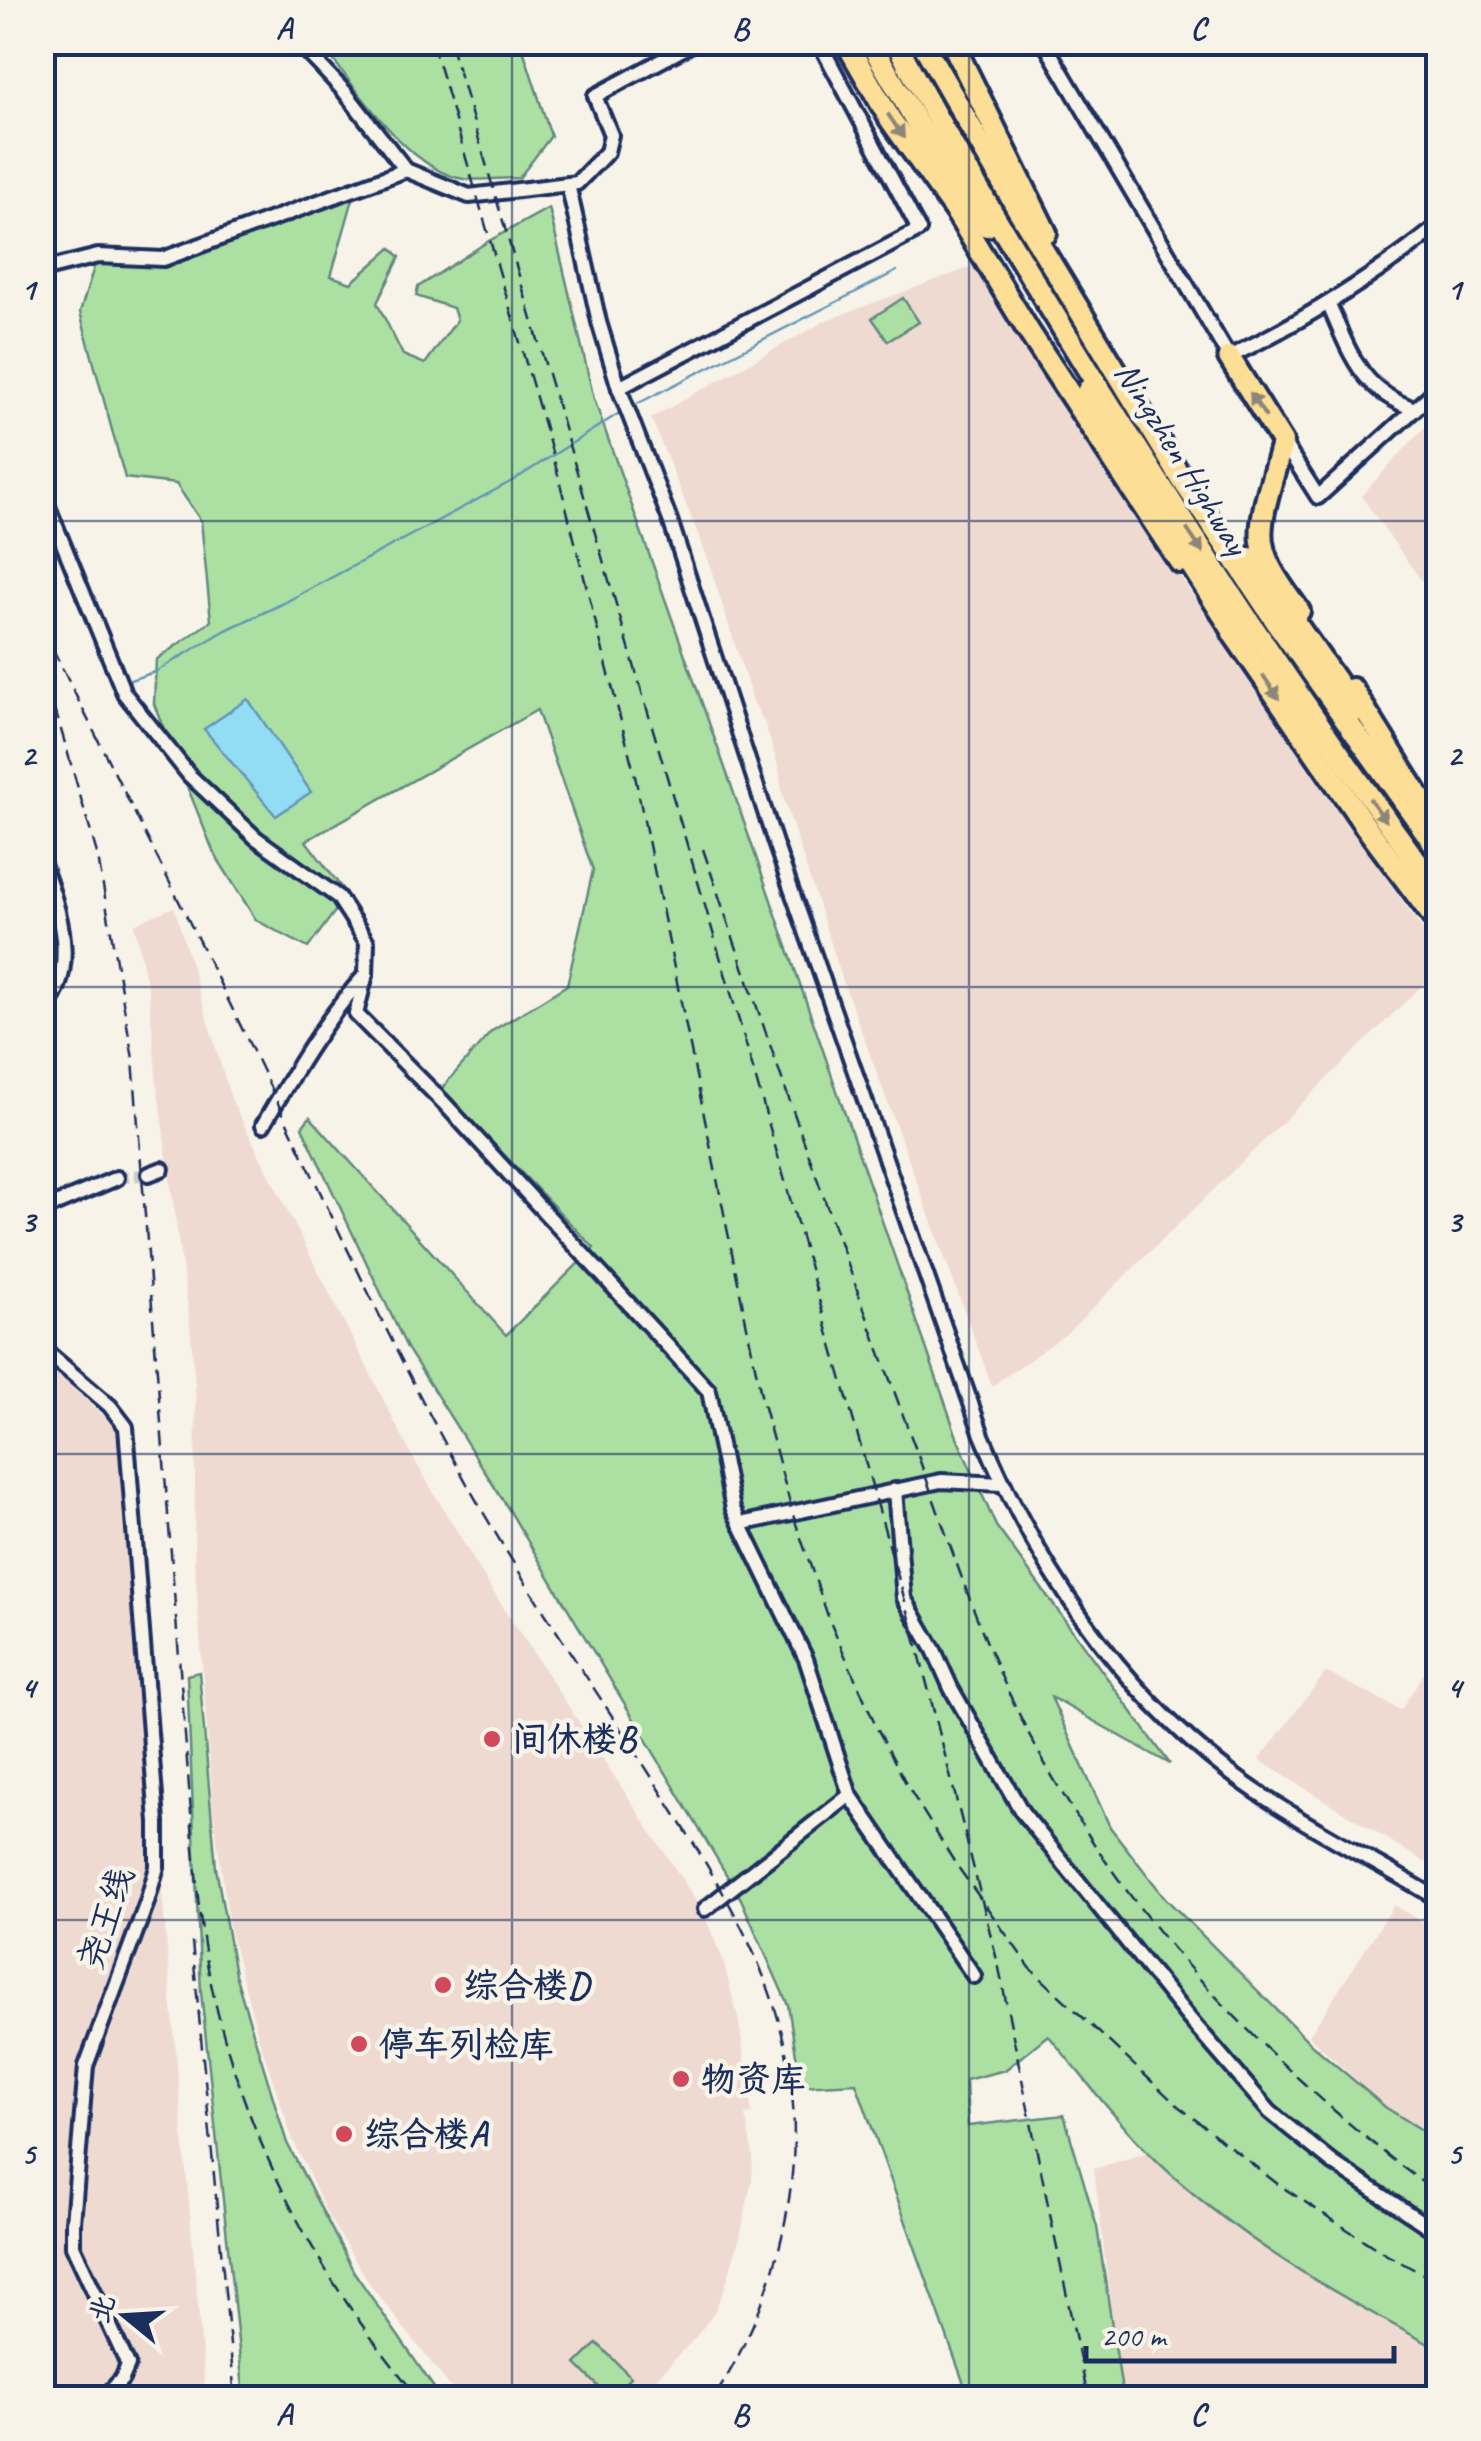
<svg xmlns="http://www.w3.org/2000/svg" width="1481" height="2441" font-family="Caveat,'LXGW WenKai TC',sans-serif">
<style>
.built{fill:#efdad2}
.green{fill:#ace0a2;stroke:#648880;stroke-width:2.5}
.water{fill:#92ddf3;stroke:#6297b7;stroke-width:2.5}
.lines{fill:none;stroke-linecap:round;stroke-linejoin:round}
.stream{stroke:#6297b7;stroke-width:2.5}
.minor-tunnel{stroke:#cbcccc;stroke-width:12;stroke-dasharray:12 6;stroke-linecap:butt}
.minor-casing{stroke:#1b2f5e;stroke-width:20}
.primary-casing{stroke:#1b2f5e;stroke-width:28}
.trunk-casing{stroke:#1b2f5e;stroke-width:28}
.minor{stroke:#f7f3e8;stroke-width:12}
.primary{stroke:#fcde96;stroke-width:20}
.trunk{stroke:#fcde96;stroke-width:20}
.rail{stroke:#1b2f5e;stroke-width:2.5;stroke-dasharray:15 8;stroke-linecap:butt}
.oneway{fill:#8c867a}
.grid{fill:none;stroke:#1b2f5e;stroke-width:2.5;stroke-opacity:0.55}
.poi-dot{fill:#d1495b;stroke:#f7f3e8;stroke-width:4}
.labels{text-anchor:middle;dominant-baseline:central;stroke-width:9;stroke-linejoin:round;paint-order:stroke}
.street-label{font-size:35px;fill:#1b2f5e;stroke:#f7f3e8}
.poi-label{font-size:35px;font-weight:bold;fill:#1b2f5e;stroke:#f7f3e8;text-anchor:start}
.neatline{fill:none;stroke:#1b2f5e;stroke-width:4}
.grid-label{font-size:32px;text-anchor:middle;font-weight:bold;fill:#1b2f5e}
</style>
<rect width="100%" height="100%" fill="#f7f3e8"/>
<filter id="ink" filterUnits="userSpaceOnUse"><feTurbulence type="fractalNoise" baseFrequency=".01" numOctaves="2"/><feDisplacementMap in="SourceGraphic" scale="20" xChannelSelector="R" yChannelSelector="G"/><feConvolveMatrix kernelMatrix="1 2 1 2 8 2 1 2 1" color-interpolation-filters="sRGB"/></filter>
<g filter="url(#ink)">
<g class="built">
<polygon points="974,266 1243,671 1438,952 1438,970 1066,1334 992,1386 844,984 782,793 779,769 765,724 753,701 706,554 651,418 827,320"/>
<polygon points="1438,413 1438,604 1361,496"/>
<polygon points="174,907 231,1099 412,1456 490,1587 701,1908 723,1960 739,2022 752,2114 745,2115 753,2156 752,2180 740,2237 725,2287 713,2314 696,2337 637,2398 459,2398 371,2286 327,2214 293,2140 259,2039 230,1932 213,1810 194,1555 196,1399 190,1324 157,1085 149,993 134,924"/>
<polygon points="42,1361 122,1432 206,2398 43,2398"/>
<polygon points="1326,1672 1401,1710 1424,1673 1438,1682 1438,1841 1426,1863 1259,1760"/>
<polygon points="1394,1905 1438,1932 1438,2139 1383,2105 1309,2036"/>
<polygon points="1148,2152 1229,2224 1288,2265 1438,2351 1438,2398 1243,2398 1242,2390 1181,2398 1122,2398 1094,2169"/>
</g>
<g class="green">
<path d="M320 43H521L551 136 519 178C501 178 481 181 464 179 408 171 354 84 320 43Z"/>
<path d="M355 192 331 276 351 283 391 248 400 257 377 303 403 355 425 364 457 320 453 308 416 296 418 287 487 242 549 208 594 399 731 785 958 1440 996 1526 1170 1764 1051 1697 1110 1827 1166 1899 1311 2044 1385 2107 1438 2140V2349C1335 2294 1231 2236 1148 2152 1112 2116 1081 2074 1048 2035L1005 2070 966 2080 968 2126 1064 2115 1097 2227 1123 2398H969L856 2083 801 2086 788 2005 741 1899 511 1513 407 1348 302 1127 310 1117 506 1335 594 1248 441 1089 492 1031 567 985 593 870 537 710 306 841 347 895 308 948 256 920 214 853 154 704 156 660 211 621 201 521 176 484 125 478 80 312 96 261 164 264Z"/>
<polygon points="903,298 919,322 888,341 872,318"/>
<polygon points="199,1672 216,1868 235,1974 287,2143 354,2272 441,2398 244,2398 201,1992 187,1675"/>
<polygon points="597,2343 631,2377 610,2398 576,2364"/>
</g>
<polygon class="water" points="248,699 311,792 276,816 204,729"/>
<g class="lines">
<g class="stream">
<polyline points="633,406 897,271"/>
<polyline points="127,681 155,672 226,630 282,604 514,480 621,412"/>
</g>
<polyline class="minor-tunnel" points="117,1178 149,1174"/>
<defs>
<g id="minor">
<polyline points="298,42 344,91 406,170 469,196 577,183 607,152 611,135 595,96 696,42"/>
<path d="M1044 42 1229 357C1305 320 1372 279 1438 226"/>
<path d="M568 184 599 322 619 388 670 520 775 843 982 1435C1035 1563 1117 1687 1229 1772 1294 1821 1369 1857 1438 1899"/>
<polyline points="42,270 98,256 163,259 406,170"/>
<path d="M1329 305C1350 353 1361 391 1415 409"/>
<polyline points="619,388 919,230 819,42"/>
<polyline points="1283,442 1318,497 1438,388"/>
<path d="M42 492 124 693 190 776 256 838 338 897 367 942 366 974C324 1020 294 1072 263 1125"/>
<path d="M42 862C59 909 81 971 42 1012"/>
<polyline points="366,974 356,1014 444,1103 709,1391 733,1509 806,1659 850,1795 974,1976"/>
<polyline points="149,1174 162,1169"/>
<polyline points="42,1210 117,1178"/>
<polyline points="42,1348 110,1406 126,1427 157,1822 157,1867 147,1902 86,2066 73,2223 73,2246 128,2365 122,2379 104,2398"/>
<polyline points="895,1490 904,1598 934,1650 951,1688 1022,1812 1188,2017 1270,2112 1333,2163 1438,2233"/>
<polyline points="740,1524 941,1481 1002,1484"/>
<polyline points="705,1909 850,1795"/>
</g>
<g id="primary">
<polyline points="846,42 890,119 958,215 1029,332 1180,562"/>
<path d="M1229 357 1282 442C1276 470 1258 515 1262 542 1265 567 1285 591 1299 611"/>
<polyline points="1233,633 1364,824 1438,923"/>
<polyline points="1352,689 1438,827"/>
</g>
<g id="trunk">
<polyline points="870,42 920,128 987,226"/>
<path d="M896 42C948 143 1009 240 1068 337 1184 527 1306 712 1438 891"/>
<polyline points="922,42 1016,206 1183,481 1279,626 1438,849"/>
<polyline points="952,42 1046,233"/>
<polyline points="1088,390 1107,433 1243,646"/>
<polyline points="1250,558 1356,710"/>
</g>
</defs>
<use href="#minor" class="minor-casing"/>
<use href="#primary" class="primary-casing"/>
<use href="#trunk" class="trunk-casing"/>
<use href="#minor" class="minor"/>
<use href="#primary" class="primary"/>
<use href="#trunk" class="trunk"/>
<g class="rail">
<polyline points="432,42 552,452 635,776 762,1400 794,1518 830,1622 878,1730 908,1787 955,1863 1031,1969 1178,2106 1279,2185 1385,2254 1438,2282"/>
<polyline points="450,42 745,1041 913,1629 999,1968 1088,2398"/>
<path d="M42 627C122 790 206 951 284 1116 341 1235 396 1355 460 1471 520 1581 593 1685 660 1790 709 1868 762 1947 783 2038 812 2161 781 2293 714 2398"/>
<path d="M42 687 57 716 98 857 133 1059 193 1839C196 1867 197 1895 201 1923 217 2054 272 2190 345 2300 367 2334 393 2366 418 2398"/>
<path d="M703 849C769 1045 838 1240 910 1434 946 1530 976 1629 1022 1720 1041 1760 1065 1798 1089 1836 1173 1968 1313 2102 1438 2194"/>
<polyline points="192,1942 235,2398"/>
</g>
</g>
<defs><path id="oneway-solid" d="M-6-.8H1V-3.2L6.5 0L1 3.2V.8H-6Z" transform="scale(2.5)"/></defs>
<g class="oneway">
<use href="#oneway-solid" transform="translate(896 126) rotate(56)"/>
<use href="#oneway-solid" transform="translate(1258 405) rotate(-123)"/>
<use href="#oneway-solid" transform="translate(1195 541) rotate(56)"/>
<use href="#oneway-solid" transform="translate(1271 687) rotate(56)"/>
<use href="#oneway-solid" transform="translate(1378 810) rotate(53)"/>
</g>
</g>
<path class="grid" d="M512 42V2398M969 42V2398M42 521H1438M42 987H1438M42 1454H1438M42 1920H1438"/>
<g class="poi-dot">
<circle cx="492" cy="1739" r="10"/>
<circle cx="443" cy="1985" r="10"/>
<circle cx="359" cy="2044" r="10"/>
<circle cx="681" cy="2079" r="10"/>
<circle cx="344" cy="2134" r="10"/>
</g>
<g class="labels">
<g class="street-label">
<text transform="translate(1182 458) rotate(58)">Ningzhen Highway</text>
<text transform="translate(106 1918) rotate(-71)">尧王线</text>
</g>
<g class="poi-label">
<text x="512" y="1739">间休楼B</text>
<text x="463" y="1985">综合楼D</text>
<text x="379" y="2044">停车列检库</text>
<text x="701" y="2079">物资库</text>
<text x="364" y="2134">综合楼A</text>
</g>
</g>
<rect width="1481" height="2441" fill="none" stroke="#f7f3e8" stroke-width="110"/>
<g transform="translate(125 2316) rotate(288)" stroke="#f7f3e8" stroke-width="8" paint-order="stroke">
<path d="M0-8L18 38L0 25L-18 38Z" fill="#1b2f5e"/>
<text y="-15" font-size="28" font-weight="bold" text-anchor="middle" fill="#1b2f5e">北</text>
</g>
<path d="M1086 2346v15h308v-15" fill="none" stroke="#1b2f5e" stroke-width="5"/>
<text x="1101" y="2346" font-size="30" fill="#1b2f5e" stroke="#f7f3e8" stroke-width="8" paint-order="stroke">200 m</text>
<rect x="55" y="55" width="1371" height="2331" class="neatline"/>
<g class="grid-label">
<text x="284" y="39">A</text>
<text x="740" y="39">B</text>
<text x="1198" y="39">C</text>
<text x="28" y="299">1</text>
<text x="1454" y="299">1</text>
<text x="28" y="766">2</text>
<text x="1454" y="766">2</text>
<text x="28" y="1232">3</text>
<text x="1454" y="1232">3</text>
<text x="28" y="1698">4</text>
<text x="1454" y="1698">4</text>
<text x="28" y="2164">5</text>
<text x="1454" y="2164">5</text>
<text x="284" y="2425">A</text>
<text x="740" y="2425">B</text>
<text x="1198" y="2425">C</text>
</g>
</svg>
